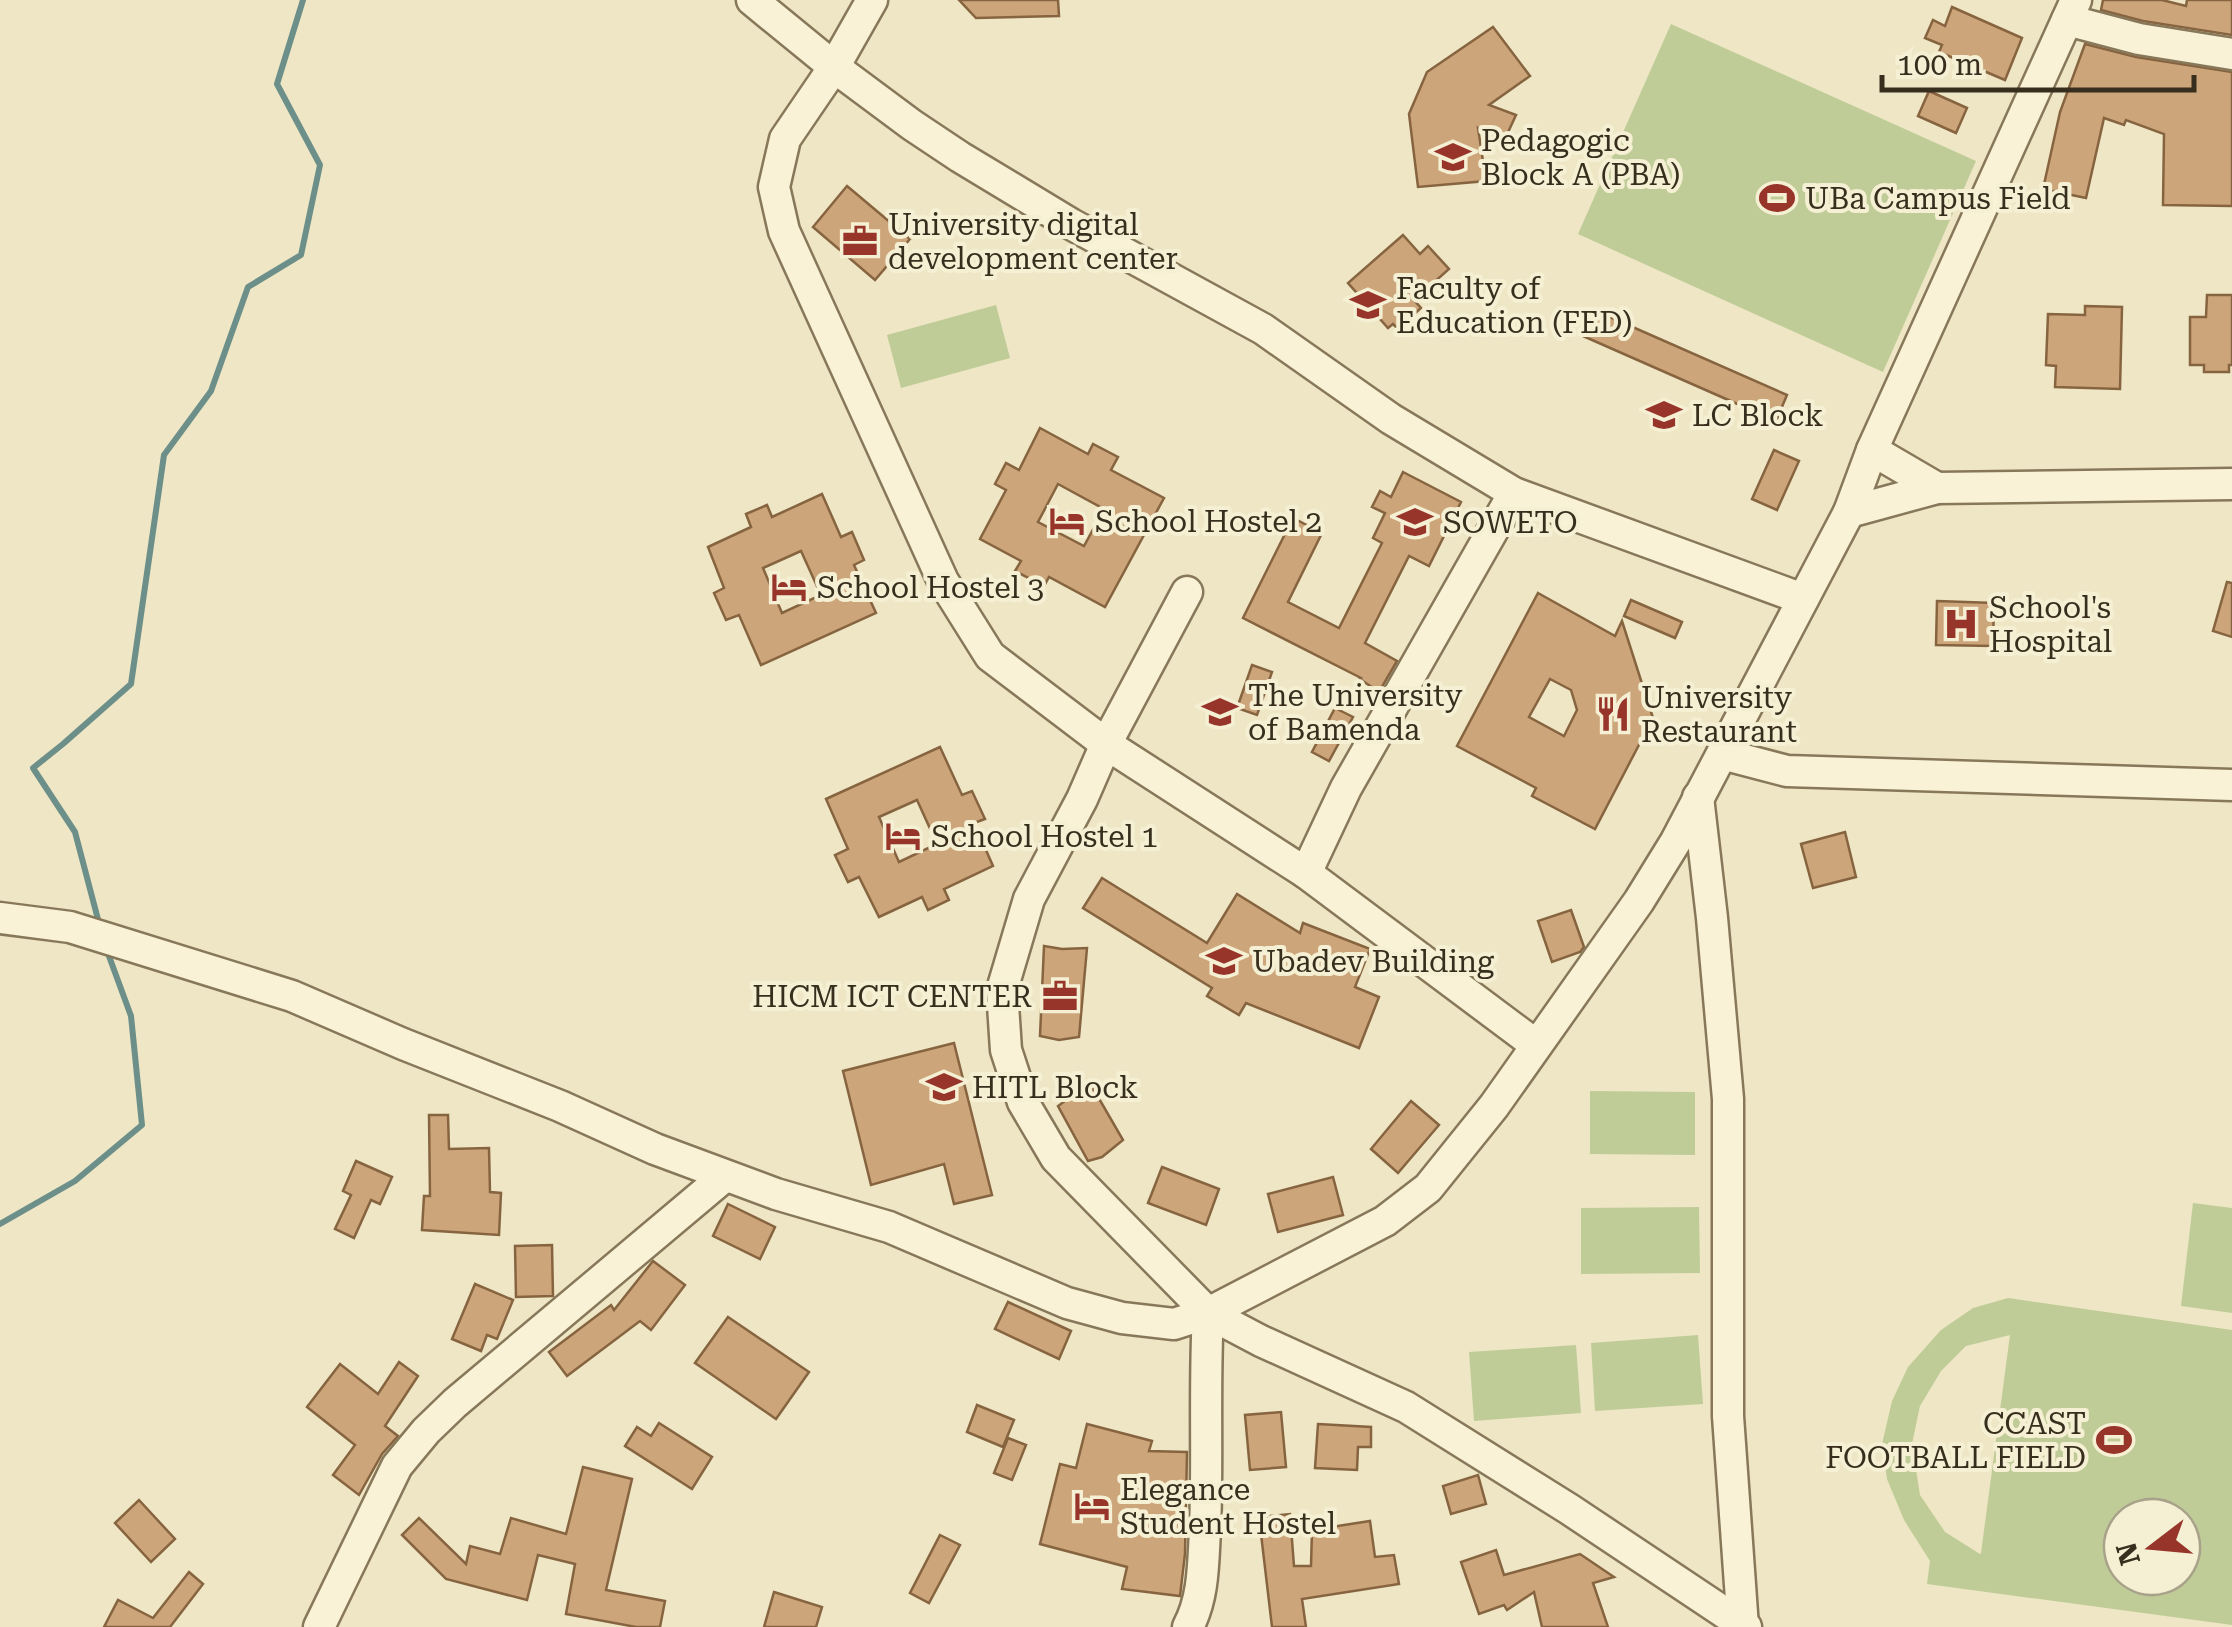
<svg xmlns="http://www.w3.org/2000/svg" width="2232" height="1627" font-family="'Roboto Serif',serif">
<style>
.green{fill:#c0cc98;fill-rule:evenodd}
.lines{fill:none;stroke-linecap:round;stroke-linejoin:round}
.stream{stroke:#6c8f8a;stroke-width:6}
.building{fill:#cca57a;stroke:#876440;stroke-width:2.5;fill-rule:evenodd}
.minor-casing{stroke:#88785a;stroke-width:35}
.minor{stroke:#f9f2d7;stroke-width:30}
.labels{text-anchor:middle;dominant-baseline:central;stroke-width:8;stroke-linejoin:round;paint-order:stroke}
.poi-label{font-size:30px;fill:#382e1e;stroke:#f5efd3;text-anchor:start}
</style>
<rect width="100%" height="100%" fill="#eee6c4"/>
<g class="green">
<polygon points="1671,24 1976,161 1883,372 1578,234"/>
<polygon points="996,305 1010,358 901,388 887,335"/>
<polygon points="1590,1091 1695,1092 1695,1155 1590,1154"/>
<polygon points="2193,1203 2232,1208 2232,1313 2181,1306"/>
<polygon points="1699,1207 1700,1273 1581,1274 1581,1208"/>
<path d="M2008 1298 2232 1330V1625L1927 1584 1930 1561 1904 1520 1887 1479 1882 1444 1892 1401 1908 1367 1941 1330 1973 1308ZM2010 1335 1981 1553 1980 1554 1945 1532 1920 1495 1912 1444 1920 1406 1941 1371 1966 1346ZM2122 1517H2182V1577H2122Z"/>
<polygon points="1698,1335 1703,1404 1595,1411 1591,1343"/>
<polygon points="1576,1345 1581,1413 1474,1421 1469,1352"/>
</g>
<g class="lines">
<g class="stream">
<polyline points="100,927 75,832 33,768 63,744 131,684 164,455 211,391 248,287 301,255 320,165 277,84 303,0"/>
<polyline points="0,1224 75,1181 142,1125 131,1016 106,948"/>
</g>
</g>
<g class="building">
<polygon points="959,0 1058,0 1059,16 976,18"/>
<polygon points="2103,0 2162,0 2186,6 2187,0 2232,0 2232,35 2143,21 2101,10"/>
<polygon points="1952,7 2022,38 2005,80 1939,52 1942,45 1925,38 1933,20 1945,26"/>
<polygon points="1493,27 1530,76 1489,105 1516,115 1504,141 1478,128 1486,181 1418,187 1409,114 1427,72"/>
<polygon points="2085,44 2136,57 2232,72 2232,206 2163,205 2164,134 2126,120 2124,125 2104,118 2086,198 2043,189 2060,112"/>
<polygon points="1929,91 1967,108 1956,133 1918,116"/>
<polygon points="847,186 910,239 875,280 813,227"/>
<polygon points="1403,235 1420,254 1428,246 1449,269 1414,300 1421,308 1398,329 1393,324 1388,328 1348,283"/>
<polygon points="2207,295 2232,295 2232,365 2229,365 2229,372 2204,372 2204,365 2190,365 2190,317 2206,317"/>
<polygon points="2085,306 2122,307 2120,389 2055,387 2056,366 2046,365 2048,314 2085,315"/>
<polygon points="1594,310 1787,395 1776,421 1583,336"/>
<path d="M1040 428 1088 454 1093 444 1118 457 1111 470 1164 498 1105 607 1049 577 1044 586 1015 571 1021 561 980 539 1006 490 995 484 1006 463 1019 470ZM1058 484 1104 509 1084 546 1038 522Z"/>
<polygon points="1774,450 1799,461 1777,510 1752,499"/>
<polygon points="1403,472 1461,502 1429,566 1409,556 1365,643 1397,661 1379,692 1360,679 1361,678 1243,618 1293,518 1322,533 1288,602 1339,628 1382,543 1373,538 1385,513 1372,507 1380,491 1391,497"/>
<path d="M822 494 841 537 852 532 864 560 854 565 876 613 761 665 739 615 726 620 714 593 724 588 708 547 751 527 746 514 767 505 772 517ZM801 551 821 595 782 613 763 568Z"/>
<polygon points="2227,582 2232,583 2232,637 2213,631"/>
<path d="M1538 593 1615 636 1622 621 1653 718 1595 829 1532 796 1536 788 1457 746ZM1550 679 1571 690 1577 710 1564 736 1529 717Z"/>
<polygon points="1631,600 1682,622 1675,638 1624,616"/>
<polygon points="1937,601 1994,603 1993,646 1936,645"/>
<polygon points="1252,665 1272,672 1257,715 1237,708"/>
<polygon points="1335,708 1353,717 1329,761 1312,752"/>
<path d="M940 747 962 795 972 791 985 819 974 823 993 866 944 889 949 900 928 910 922 897 879 917 859 877 848 882 835 855 848 849 826 799ZM917 800 937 844 899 862 879 817Z"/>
<polygon points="1845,832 1856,877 1813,888 1801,844"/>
<polygon points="1102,878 1207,943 1237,894 1300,933 1303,923 1370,949 1355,987 1379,997 1359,1048 1246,1003 1239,1015 1207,996 1212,988 1083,908"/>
<polygon points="1571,910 1584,947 1580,952 1552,962 1538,921"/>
<polygon points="1044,946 1062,949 1087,948 1079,1037 1059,1040 1040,1036"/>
<polygon points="954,1043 992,1195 954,1204 944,1164 871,1185 843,1071"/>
<polygon points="1090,1083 1123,1140 1102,1157 1088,1161 1058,1106"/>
<polygon points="1411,1101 1439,1125 1398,1173 1371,1149"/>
<polygon points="429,1115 448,1115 449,1149 489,1148 490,1192 501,1193 499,1235 422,1230 424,1196 430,1196"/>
<polygon points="356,1161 392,1177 380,1204 371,1200 354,1238 335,1229 351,1195 343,1191"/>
<polygon points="1162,1167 1219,1189 1206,1225 1148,1203"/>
<polygon points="1333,1177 1343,1215 1278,1232 1268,1194"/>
<polygon points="728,1204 775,1227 760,1259 713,1236"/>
<polygon points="552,1245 553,1296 516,1297 515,1246"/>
<polygon points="653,1261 685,1285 651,1330 640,1321 567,1376 549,1352 611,1305 614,1310"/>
<polygon points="475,1284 513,1300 497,1339 487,1335 481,1351 452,1339"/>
<polygon points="1008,1302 1071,1331 1059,1359 995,1329"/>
<polygon points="728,1317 809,1372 776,1419 695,1363"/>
<polygon points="399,1362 418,1376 385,1426 398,1436 382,1454 359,1495 333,1475 355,1445 307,1407 340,1364 378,1394"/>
<polygon points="977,1405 1014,1420 1003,1447 967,1432"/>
<polygon points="1281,1412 1286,1467 1250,1470 1245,1415"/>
<polygon points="659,1423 712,1457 692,1489 625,1446 637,1427 651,1436"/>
<polygon points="1087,1424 1152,1441 1149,1451 1187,1452 1185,1554 1180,1596 1122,1589 1127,1567 1040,1544 1060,1464 1076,1468"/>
<polygon points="1318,1424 1371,1427 1371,1447 1358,1447 1357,1470 1315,1468"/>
<polygon points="1008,1438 1026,1445 1012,1480 994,1473"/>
<polygon points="583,1467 632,1479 606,1590 665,1601 660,1627 636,1627 566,1614 575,1564 538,1555 527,1600 446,1579 402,1535 419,1518 466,1564 470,1546 500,1554 511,1518 566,1534"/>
<polygon points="1478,1475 1486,1504 1451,1514 1443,1486"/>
<polygon points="139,1500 175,1539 151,1562 115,1523"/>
<polygon points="1290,1514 1294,1566 1311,1566 1312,1530 1370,1521 1375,1557 1394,1555 1399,1584 1302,1599 1306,1627 1272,1627 1259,1517"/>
<polygon points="940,1535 960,1545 929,1603 910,1593"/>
<polygon points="1496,1550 1504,1575 1580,1554 1614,1577 1593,1583 1608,1627 1542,1627 1534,1592 1507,1610 1504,1605 1479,1614 1461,1562"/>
<polygon points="189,1572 203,1584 170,1627 104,1627 118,1600 153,1618"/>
<polygon points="774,1592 822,1607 816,1627 764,1627"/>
</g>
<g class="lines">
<defs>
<g id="minor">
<polyline points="752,0 834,67 912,125 960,157 1071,224 1263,329 1391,419 1514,493 1803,599"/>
<polyline points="872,0 834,67 785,139 774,187 784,231 943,581 990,656 1106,744 1187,592"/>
<polyline points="2067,20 2139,39 2232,54"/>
<polyline points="1872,450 1937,488"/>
<polyline points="1514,493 1346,788 1306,873 1106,744 1082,799 1029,899 1002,990 1006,1050 1023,1102 1056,1158 1208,1313 1261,1341 1406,1407 1569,1509 1746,1627"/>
<polyline points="1849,512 1937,488 2232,484"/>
<polyline points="1722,754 1787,771 2232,785"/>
<polyline points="1698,797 1712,918 1728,1099 1728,1416 1743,1627"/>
<polyline points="1306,873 1536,1045"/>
<polyline points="0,918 70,927 292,996 403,1044 560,1106 655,1149 776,1194 889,1227 1067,1303 1122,1318 1174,1324 1208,1313 1385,1221 1428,1188 1494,1106 1639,901 1676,841 1849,512 1872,450 2076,0"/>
<polyline points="319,1627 397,1466 426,1431 455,1403 725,1176"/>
<path d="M1188 1627C1204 1597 1203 1563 1205 1530 1208 1457 1204 1385 1208 1313"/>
</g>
</defs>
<use href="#minor" class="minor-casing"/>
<use href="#minor" class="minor"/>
</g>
<defs>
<symbol id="university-bare" viewBox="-9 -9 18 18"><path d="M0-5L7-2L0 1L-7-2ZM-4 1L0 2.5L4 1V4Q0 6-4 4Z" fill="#97352a" stroke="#f5efd3" stroke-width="2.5" paint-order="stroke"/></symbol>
<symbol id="stadium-bare" viewBox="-9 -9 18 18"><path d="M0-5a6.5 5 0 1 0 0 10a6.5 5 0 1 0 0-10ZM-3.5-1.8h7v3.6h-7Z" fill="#97352a" stroke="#f5efd3" stroke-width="2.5" paint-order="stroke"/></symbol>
<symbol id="office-bare" viewBox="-9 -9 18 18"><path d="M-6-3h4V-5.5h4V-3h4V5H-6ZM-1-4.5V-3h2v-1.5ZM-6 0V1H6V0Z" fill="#97352a" stroke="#f5efd3" stroke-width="2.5" paint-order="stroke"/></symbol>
<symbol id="hotel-bare" viewBox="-9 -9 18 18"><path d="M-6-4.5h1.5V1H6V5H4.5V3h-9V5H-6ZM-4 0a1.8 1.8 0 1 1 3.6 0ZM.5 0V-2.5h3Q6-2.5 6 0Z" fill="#97352a" stroke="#f5efd3" stroke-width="2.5" paint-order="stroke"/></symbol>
<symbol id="hospital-bare" viewBox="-9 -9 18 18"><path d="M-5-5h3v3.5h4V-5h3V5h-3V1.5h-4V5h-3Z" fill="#97352a" stroke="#f5efd3" stroke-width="2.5" paint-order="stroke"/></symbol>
<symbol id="restaurant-bare" viewBox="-9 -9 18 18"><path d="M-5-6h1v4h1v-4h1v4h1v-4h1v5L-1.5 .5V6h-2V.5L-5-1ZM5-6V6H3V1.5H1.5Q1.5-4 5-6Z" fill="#97352a" stroke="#f5efd3" stroke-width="2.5" paint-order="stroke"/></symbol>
</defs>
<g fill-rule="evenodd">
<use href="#university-bare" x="1428" y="132" width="50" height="50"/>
<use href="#stadium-bare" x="1752" y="173" width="50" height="50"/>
<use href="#office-bare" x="835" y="216" width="50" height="50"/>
<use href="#university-bare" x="1343" y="280" width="50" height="50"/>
<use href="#university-bare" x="1639" y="390" width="50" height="50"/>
<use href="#hotel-bare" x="1042" y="496" width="50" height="50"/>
<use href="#university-bare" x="1390" y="497" width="50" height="50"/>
<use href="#hotel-bare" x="764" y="562" width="50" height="50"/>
<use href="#hospital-bare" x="1936" y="599" width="50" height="50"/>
<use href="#university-bare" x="1195" y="687" width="50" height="50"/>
<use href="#restaurant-bare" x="1588" y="689" width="50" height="50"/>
<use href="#hotel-bare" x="878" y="811" width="50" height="50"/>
<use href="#university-bare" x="1199" y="936" width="50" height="50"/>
<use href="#office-bare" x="1035" y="971" width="50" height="50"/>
<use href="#university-bare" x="919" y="1062" width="50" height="50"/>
<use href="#stadium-bare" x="2089" y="1415" width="50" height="50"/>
<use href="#hotel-bare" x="1067" y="1481" width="50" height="50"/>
</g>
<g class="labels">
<g class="poi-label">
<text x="1481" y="140">Pedagogic<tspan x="1481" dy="34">Block A (PBA)</tspan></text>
<text x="1805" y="198">UBa Campus Field</text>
<text x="888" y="224">University digital<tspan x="888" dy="34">development center</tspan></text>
<text x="1396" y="288">Faculty of<tspan x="1396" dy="34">Education (FED)</tspan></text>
<text x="1692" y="415">LC Block</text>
<text x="1095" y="521">School Hostel 2</text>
<text x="1443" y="522">SOWETO</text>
<text x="817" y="587">School Hostel 3</text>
<text x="1989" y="607">School's<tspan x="1989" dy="34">Hospital</tspan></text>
<text x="1248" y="695">The University<tspan x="1248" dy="34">of Bamenda</tspan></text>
<text x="1641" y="697">University<tspan x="1641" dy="34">Restaurant</tspan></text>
<text x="931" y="836">School Hostel 1</text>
<text x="1252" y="961">Ubadev Building</text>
<text x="1032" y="996" text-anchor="end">HICM ICT CENTER</text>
<text x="972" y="1087">HITL Block</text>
<text x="2086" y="1423" text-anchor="end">CCAST<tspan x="2086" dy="34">FOOTBALL FIELD</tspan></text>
<text x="1120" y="1489">Elegance<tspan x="1120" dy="34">Student Hostel</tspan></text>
</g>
</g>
<g transform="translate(2152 1547) rotate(254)"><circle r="48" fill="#f5efd3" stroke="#a9a28b" stroke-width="2.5"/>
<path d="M0-8L18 38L0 25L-18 38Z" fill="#97352a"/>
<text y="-15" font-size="28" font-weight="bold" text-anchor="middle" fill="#382e1e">N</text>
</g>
<path d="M1882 75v15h312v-15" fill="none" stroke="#382e1e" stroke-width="5"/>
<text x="1897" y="75" font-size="30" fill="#382e1e" stroke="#f5efd3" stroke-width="8" paint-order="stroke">100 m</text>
</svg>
